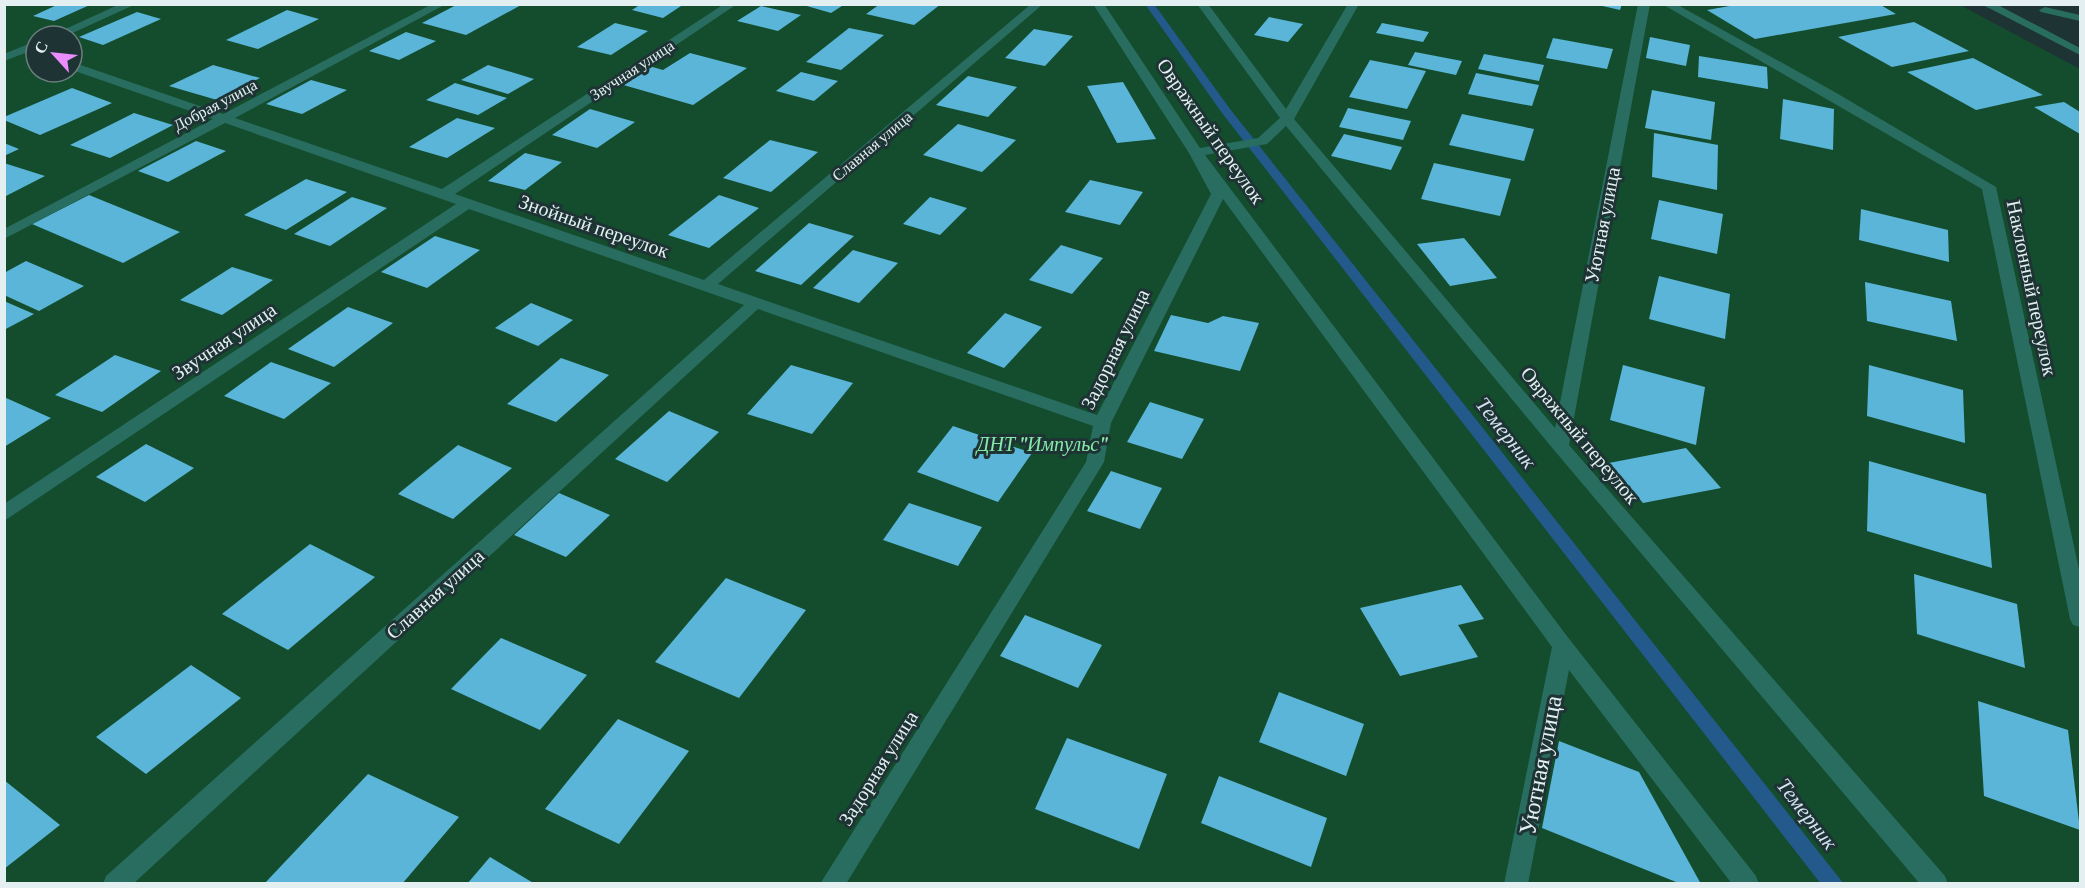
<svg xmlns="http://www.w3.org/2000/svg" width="2085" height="888" font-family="'Crimson Pro',serif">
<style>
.green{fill:#144d2d;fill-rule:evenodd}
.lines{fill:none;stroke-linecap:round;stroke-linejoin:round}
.stream{fill:#23598b;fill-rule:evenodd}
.building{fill:#5ab5d8}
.minor{fill:#286d60;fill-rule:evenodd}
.labels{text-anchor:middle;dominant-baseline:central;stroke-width:6;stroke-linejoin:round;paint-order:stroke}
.far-street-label{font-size:16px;fill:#e3eff0;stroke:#1e3334}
.street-label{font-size:20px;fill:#e3eff0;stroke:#1e3334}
.park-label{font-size:20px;font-style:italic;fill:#86eaaa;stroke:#1e3334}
.water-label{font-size:21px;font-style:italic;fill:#d5e3f2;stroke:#1e3334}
.near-street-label{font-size:24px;fill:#e3eff0;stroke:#1e3334}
</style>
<rect width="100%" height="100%" fill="#1e3334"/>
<path class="green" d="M1958 4 2080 69V883L5 884V5ZM36 36H72V72H36Z"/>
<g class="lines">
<polygon class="stream" points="1145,4 1154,4 1230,109 1844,884 1821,884 1222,113"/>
</g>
<g class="building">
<polygon points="59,4 92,4 54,21 33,16"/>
<polygon points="458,4 523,4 466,35 422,23"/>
<polygon points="641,4 684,4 663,18 632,10"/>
<polygon points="800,4 845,4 831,13"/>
<polygon points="880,4 941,4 914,25 866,14"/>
<polygon points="1594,4 1622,4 1620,10"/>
<polygon points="1741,4 1879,4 1896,14 1755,39 1707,10"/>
<polygon points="761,6 801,15 778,31 737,21"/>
<polygon points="287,10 319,19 258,49 226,40"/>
<polygon points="137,12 161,19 103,45 79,37"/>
<polygon points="1269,17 1303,24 1288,42 1254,35"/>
<polygon points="1914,22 1969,51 1892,67 1838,37"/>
<polygon points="615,23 648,31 611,55 577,47"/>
<polygon points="1382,23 1429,32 1423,42 1376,33"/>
<polygon points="849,28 884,35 841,70 806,62"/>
<polygon points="1034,29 1073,36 1045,66 1005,58"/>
<polygon points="406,32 436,41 399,60 369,51"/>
<polygon points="1650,37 1690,45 1686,66 1646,58"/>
<polygon points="1553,38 1613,49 1607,69 1546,58"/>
<polygon points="1415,52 1462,61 1456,75 1408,65"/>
<polygon points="690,53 747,68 693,105 620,84 649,66 663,70"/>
<polygon points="1484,54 1544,65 1539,81 1478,69"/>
<polygon points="1699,56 1767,67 1768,89 1698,77"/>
<polygon points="1973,58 2043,95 1976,110 1907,72"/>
<polygon points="1370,60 1426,71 1407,109 1349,97"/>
<polygon points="213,65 260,78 217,100 169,86"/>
<polygon points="488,65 534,79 508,94 461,80"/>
<polygon points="801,72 838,81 814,101 776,91"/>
<polygon points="1476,73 1539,85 1532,106 1468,94"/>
<polygon points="968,76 1017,87 988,117 936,105"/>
<polygon points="311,80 347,90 302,114 266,104"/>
<polygon points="1123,82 1156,139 1117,143 1087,86"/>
<polygon points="455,83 507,98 478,115 426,100"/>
<polygon points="72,88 112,103 40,135 4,120 4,117"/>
<polygon points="1652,90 1715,102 1711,140 1645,128"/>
<polygon points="1783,99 1834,109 1833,150 1780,139"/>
<polygon points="2064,102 2080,112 2080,134 2034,107"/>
<polygon points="1348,108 1411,121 1403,140 1339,127"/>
<polygon points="590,109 635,122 597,148 552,135"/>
<polygon points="134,113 173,125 110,158 70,145"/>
<polygon points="1462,114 1534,129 1524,161 1449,145"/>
<polygon points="457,118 495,128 447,158 409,147"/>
<polygon points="958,124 1016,140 982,172 923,155"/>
<polygon points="1654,133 1718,145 1717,190 1652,177"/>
<polygon points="1344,134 1402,147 1391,170 1331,156"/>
<polygon points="770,140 818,152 771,192 723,178"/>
<polygon points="196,141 226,151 168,182 138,171"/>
<polygon points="4,143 19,149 4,156"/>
<polygon points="525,153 562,162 525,190 488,181"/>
<polygon points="4,163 45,176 4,197"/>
<polygon points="1434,163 1511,179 1500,216 1421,199"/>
<polygon points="306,179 347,192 286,230 244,215"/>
<polygon points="1090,180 1143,192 1120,225 1065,212"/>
<polygon points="89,195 180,232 123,263 32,224"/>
<polygon points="719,195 759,208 709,248 668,235"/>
<polygon points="352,197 387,208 330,246 294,234"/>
<polygon points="930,197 967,208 940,235 903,224"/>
<polygon points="1659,200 1723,214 1717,254 1651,239"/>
<polygon points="1861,209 1948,230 1949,262 1859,240"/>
<polygon points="809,223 854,236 801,285 755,271"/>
<polygon points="435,236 480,250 427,288 381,272"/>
<polygon points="1464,238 1497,278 1450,286 1417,244"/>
<polygon points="1061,245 1103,258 1072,294 1029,280"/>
<polygon points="853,250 898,263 859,303 813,288"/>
<polygon points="26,261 84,286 39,311 4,295 4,273"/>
<polygon points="232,267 273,280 222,315 180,300"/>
<polygon points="1659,276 1730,294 1725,339 1649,319"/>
<polygon points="1865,282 1951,301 1957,341 1867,321"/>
<polygon points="4,301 34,314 4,330"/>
<polygon points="531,303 573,320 538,346 495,328"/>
<polygon points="348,307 393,323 334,367 288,349"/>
<polygon points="1005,313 1042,327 1004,368 967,353"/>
<polygon points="1171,315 1208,323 1223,316 1259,323 1240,371 1154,351"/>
<polygon points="115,355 161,371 102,412 55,395"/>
<polygon points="561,358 609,375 556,422 507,404"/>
<polygon points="271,362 331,383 284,419 224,396"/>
<polygon points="791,365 853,383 812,434 747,414"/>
<polygon points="1623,365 1705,387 1696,445 1610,420"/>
<polygon points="1869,365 1963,390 1965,443 1867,416"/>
<polygon points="4,397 51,418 4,447"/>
<polygon points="1150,402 1204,419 1182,459 1127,442"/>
<polygon points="669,411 719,432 667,482 615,459"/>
<polygon points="953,426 1032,453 998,502 917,472"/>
<polygon points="146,444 194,468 145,502 96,477"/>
<polygon points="458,445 512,468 453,519 398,494"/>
<polygon points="1686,448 1721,488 1643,503 1609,463"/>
<polygon points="1869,461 1986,494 1992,568 1867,531"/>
<polygon points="1111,471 1162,488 1140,529 1087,511"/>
<polygon points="559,493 610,515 566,557 514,535"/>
<polygon points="909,503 982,527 958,566 883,540"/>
<polygon points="310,544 375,577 288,650 222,614"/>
<polygon points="1914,574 2017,604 2025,668 1917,634"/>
<polygon points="726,578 806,610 739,698 655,662"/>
<polygon points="1461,585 1484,619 1458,625 1478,657 1400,676 1360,608"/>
<polygon points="1025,615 1102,645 1078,688 1000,656"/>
<polygon points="501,638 587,675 540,730 451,689"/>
<polygon points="191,665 241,698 146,774 96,737"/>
<polygon points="1279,692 1364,724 1346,776 1259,742"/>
<polygon points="1978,701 2068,730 2080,830 1984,796"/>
<polygon points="618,719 689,751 619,844 545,809"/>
<polygon points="1067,738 1167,774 1139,849 1035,809"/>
<polygon points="1559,741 1639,772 1701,884 1681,884 1542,828"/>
<polygon points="368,774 459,817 402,884 264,884"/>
<polygon points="1219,776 1327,818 1311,867 1201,823"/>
<polygon points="4,780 60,825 4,869"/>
<polygon points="490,857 535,884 467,884"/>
</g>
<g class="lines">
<g class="minor">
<polygon points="120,4 136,4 66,36 50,36"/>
<polygon points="432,4 446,4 235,118 442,189 724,4 737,4 455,194 704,280 1031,4 1043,4 718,284 1097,415 1211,194 1189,153 1093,4 1104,4 1200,148 1258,138 1280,118 1197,4 1208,4 1286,109 1348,4 1359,4 1294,119 1555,428 1638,4 1650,4 1569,445 1945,876 1948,884 1920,884 1554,450 1286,126 1267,144 1205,155 1570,640 1756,876 1759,884 1732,884 1569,670 1528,884 1504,884 1552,647 1223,199 1111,423 1104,462 846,884 820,884 1086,462 1093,426 758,309 133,884 103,884 106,876 744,305 469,209 4,521 4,504 456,204 225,123 4,239 4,229 213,119 72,70 72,62 223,114"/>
<polygon points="1662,4 1676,4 1833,91 1996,187 2080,574 2080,627 2073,625 2070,619 1982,189"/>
<polygon points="1981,4 1996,4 2080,48 2080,55"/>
<polygon points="2045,7 2080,15 2080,21 2041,12 2039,10"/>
<polygon points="36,41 36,49 4,61 4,54"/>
</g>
</g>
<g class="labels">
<g class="far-street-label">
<text transform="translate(632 70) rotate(-33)">Звучная улица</text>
<text transform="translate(215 105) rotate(-28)">Добрая улица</text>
<text transform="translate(872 146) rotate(-40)">Славная улица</text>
</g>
<g class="street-label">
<text transform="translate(1211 131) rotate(55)">Овражный переулок</text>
<text transform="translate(1602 225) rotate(-79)">Уютная улица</text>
<text transform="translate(594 226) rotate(19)">Знойный переулок</text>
<text transform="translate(2032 288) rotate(78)">Наклонный переулок</text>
<text transform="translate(224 341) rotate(-34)">Звучная улица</text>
<text transform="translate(1115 349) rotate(-64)">Задорная улица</text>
<text transform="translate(1580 435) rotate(50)">Овражный переулок</text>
<text transform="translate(435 594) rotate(-42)">Славная улица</text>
<text transform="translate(878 768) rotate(-58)">Задорная улица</text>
</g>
<g class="park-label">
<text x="1042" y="444">ДНТ "Импульс"</text>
</g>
<g class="water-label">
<text transform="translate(1506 433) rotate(52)">Темерник</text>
<text transform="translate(1807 814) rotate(52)">Темерник</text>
</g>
<g class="near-street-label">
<text transform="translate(1540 765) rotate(-79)">Уютная улица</text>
</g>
</g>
<rect width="2085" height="888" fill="none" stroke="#e3eff0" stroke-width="12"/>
<g transform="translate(54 54) rotate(297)"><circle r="28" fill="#1e3334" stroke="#6d7e7f" stroke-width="1.5"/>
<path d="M0-4.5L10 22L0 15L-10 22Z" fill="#ea8dfc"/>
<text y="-9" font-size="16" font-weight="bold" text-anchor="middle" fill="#e3eff0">С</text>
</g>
</svg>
